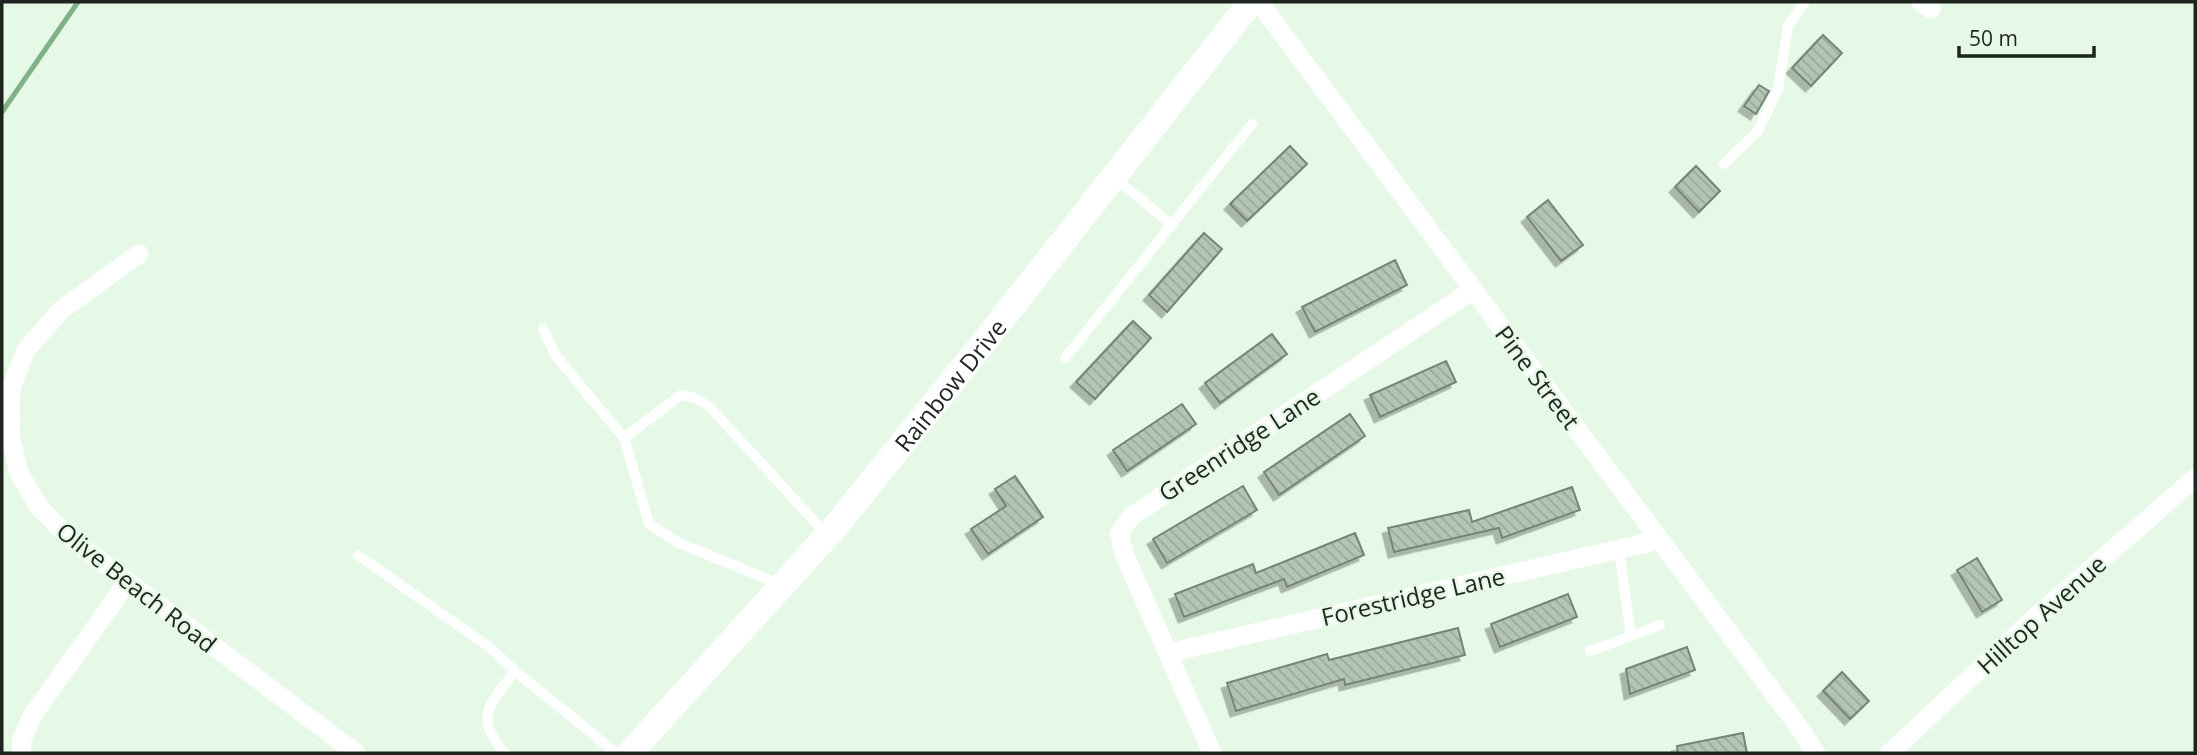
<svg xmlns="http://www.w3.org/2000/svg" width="2197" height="755" font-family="'Open Sans',sans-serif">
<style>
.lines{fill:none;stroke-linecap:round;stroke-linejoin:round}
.stream{stroke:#81b186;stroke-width:5}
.building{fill:url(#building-back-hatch);stroke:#748575;stroke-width:2;filter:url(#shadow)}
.lane{stroke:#fff;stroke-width:10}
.street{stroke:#fff;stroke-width:19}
.secondary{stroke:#fff;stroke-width:26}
.labels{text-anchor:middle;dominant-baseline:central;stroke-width:5;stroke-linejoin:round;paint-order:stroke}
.street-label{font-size:24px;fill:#1e251f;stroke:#e6f9e7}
</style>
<defs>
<pattern id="building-back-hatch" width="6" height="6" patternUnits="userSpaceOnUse" patternTransform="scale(1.75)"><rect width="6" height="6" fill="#b3c5b4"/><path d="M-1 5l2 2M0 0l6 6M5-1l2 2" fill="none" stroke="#9aa99a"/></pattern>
<filter id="shadow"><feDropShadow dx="-5.5" dy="5.5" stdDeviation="0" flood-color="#0004"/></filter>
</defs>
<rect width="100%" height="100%" fill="#e6f9e7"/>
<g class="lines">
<polyline class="stream" points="2,112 78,2"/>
</g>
<g class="building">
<polygon points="1823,35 1842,53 1811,86 1792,68"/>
<polygon points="1759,85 1769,91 1756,114 1744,106"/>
<polygon points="1290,146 1307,164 1247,221 1230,204"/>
<polygon points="1696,166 1720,191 1699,212 1675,187"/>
<polygon points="1548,200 1583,245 1561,261 1527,217"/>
<polygon points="1204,233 1222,249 1167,312 1149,295"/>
<polygon points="1395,260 1407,285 1315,332 1302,307"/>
<polygon points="1133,321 1151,338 1095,399 1076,382"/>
<polygon points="1272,334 1287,354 1220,403 1205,383"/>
<polygon points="1446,361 1456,382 1380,417 1370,395"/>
<polygon points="1182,404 1196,424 1127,471 1113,450"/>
<polygon points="1350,414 1365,436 1279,495 1264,472"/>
<polygon points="1015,476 1043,517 988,554 971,529 1006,506 995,489"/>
<polygon points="1243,486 1257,510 1167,563 1153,539"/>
<polygon points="1572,487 1580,510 1502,538 1499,528 1394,552 1388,528 1469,510 1472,522"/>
<polygon points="1355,533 1364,555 1287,587 1284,579 1184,617 1175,594 1253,564 1256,573"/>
<polygon points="1977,558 2002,600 1982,612 1957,570"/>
<polygon points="1568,594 1577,617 1500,647 1491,624"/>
<polygon points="1458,628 1465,655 1345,685 1344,679 1236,711 1227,683 1327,654 1329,660"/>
<polygon points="1687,647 1695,670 1630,694 1626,669"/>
<polygon points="1842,672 1869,701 1850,719 1823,691"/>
<polygon points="1743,733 1747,753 1678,753 1677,746"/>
</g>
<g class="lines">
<g class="lane">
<polyline points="1724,164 1758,131 1778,89 1788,26 1805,2"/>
<polyline points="1115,178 1172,225"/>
<polyline points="543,329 556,356 624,438 649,524 679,543 780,584"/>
<polyline points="1065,358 1252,124"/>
<polyline points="624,438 681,395 695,398 709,406 826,534"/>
<polyline points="1619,550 1631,636 1660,625"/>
<polyline points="358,555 489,647 515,671 616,753"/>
<polyline points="1590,651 1631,636"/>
<path d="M505 753C472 717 491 703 515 671"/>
</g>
<g class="street">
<polyline points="1259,2 1796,723 1816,753"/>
<polyline points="1921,2 1931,9"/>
<polyline points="139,254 61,310 26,350 11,388 10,436 19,473 39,507 67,536 356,753"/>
<polyline points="1168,653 1659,540"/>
<polyline points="22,753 21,742 32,716 127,583"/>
<polyline points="1212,753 1125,556 1119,534 1132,516 1473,290"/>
<polyline points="1890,753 2029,623 2195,478"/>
</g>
<path class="secondary" id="s1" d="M630 753 836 526 988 337 1251 2"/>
</g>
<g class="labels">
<g class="street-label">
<text transform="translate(1538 377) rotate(53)">Pine Street</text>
<text stroke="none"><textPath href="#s1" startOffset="488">Rainbow Drive</textPath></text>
<text transform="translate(1239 444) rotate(-33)">Greenridge Lane</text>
<text transform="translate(137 587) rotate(38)">Olive Beach Road</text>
<text transform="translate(1413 596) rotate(-13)">Forestridge Lane</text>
<text transform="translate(2041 614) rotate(-42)">Hilltop Avenue</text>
</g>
</g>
<rect width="2197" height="755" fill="none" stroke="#1e251f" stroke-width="7"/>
<path d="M1959 46v10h135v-10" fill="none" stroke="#1e251f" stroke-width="3.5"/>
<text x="1969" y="46" font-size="21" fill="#1e251f" stroke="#e6f9e7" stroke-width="5" paint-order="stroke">50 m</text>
</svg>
